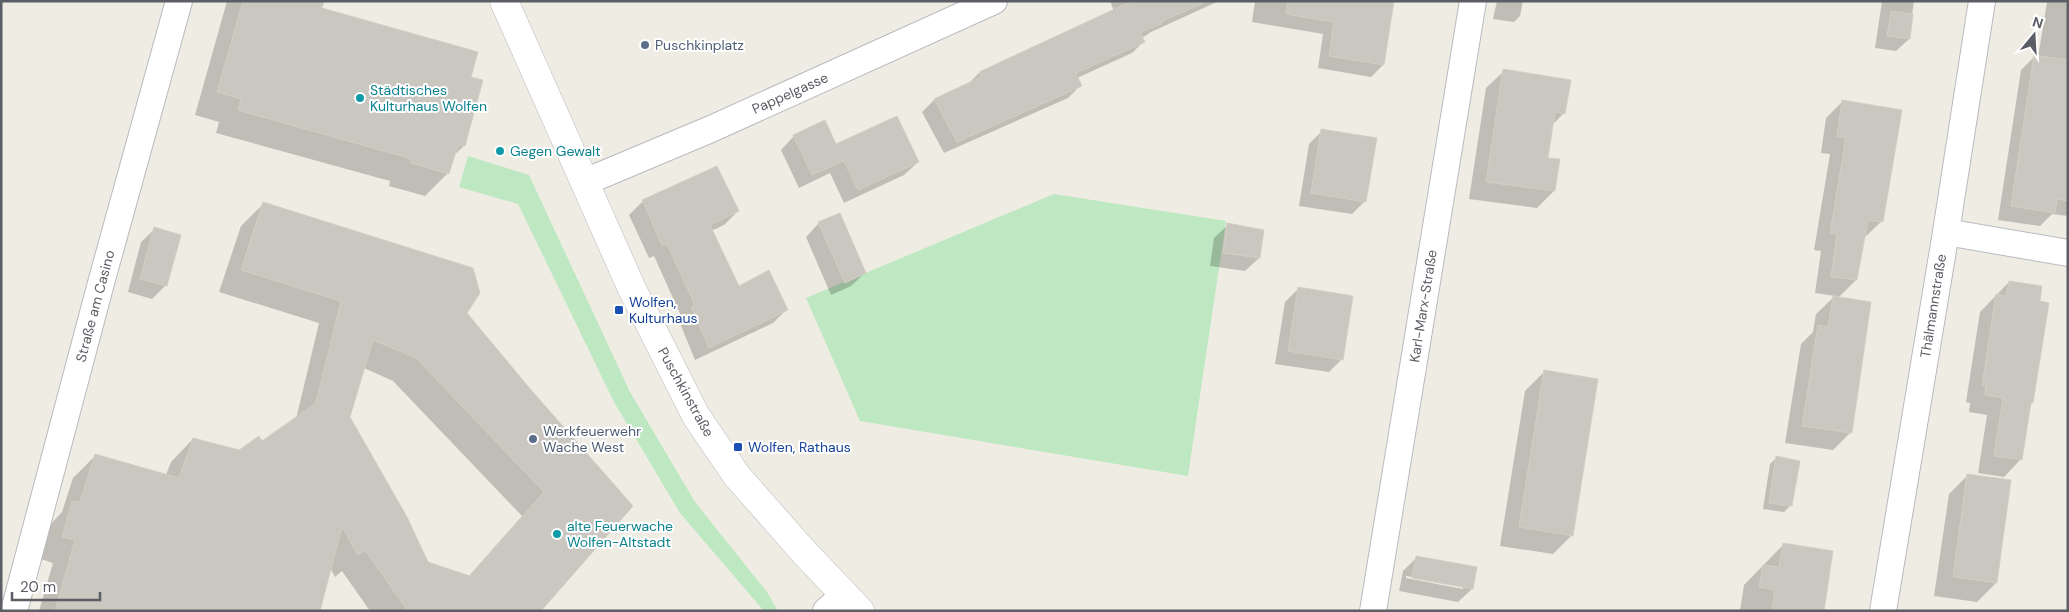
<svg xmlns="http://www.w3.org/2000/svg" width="2069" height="612" font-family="'DM Sans',sans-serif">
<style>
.green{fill:#bee8c1}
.shadow{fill:#0003;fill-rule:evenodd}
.building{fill:#c9c7c0;stroke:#d4cfc1;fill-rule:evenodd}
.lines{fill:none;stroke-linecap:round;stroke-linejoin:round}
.minor-casing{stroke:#b8bac0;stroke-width:28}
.tertiary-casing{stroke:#b8bac0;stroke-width:29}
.minor{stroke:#fff;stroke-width:26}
.tertiary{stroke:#fff;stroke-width:28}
.service-dot{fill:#5c6f8a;stroke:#fff;stroke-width:2}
.culture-dot{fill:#0f9aa8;stroke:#fff;stroke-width:2}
.transit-dot{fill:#1a4fb4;stroke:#fff;stroke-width:2}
.labels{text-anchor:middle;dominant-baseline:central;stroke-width:4;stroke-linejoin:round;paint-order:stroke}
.service-label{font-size:14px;fill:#4e5e75;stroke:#fff;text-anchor:start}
.culture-label{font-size:14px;fill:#0d838f;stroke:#fff;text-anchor:start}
.street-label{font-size:14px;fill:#5b5e64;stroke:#fff}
.transit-label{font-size:14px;fill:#164399;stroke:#fff;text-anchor:start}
</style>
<rect width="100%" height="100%" fill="#efede3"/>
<g class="green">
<polygon points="468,156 529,175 630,392 695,502 767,592 778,611 764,611 680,513 614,402 518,204 459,187"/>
<polygon points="1054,194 1226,221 1188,476 860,421 806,298"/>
</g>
<g class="shadow">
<polygon points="227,1 323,1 321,9 470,77 464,146 453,156 448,173 425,196 389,186 390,181 216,133 219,122 195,115"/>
<polygon points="1110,1 1219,1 1151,32 1142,38 1144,41 1132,53 1077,78 1080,86 1068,98 944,153 922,112 934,100 967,85 979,73 1114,11"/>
<polygon points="1255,1 1393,3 1383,65 1371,77 1318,68 1323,34 1252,22"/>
<polygon points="1497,1 1523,1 1520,16 1514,22 1493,19"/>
<polygon points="1882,1 1914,1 1909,39 1896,51 1875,48"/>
<polygon points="2042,1 2068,1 2068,216 2052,214 2040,226 1998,220 2021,70 2035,56 2038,57 2047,2"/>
<polygon points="1504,71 1564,113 1551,126 1546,159 1554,191 1537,208 1469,199 1486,88"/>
<polygon points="1842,102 1882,221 1864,238 1856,280 1838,298 1851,432 1833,450 1785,443 1801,344 1813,332 1816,314 1835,296 1815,293 1821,251 1814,250 1830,154 1821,153 1826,118"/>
<polygon points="1322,131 1365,201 1352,214 1299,206 1309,144"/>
<polygon points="794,136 835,145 918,162 904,175 844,203 830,173 799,188 781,150"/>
<polygon points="643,201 738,211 724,225 711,231 738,288 786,310 773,323 695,360 679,321 682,318 654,256 649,258 629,215"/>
<path d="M263 204 466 313 531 392 631 506 540 611H370L342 571 335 577 330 568 318 611H39L53 563 41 559 50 525 62 512 73 478 96 455 166 475 171 462 193 439 239 451 261 443 296 419 319 323 219 292 241 226ZM364 368 393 381 522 516 468 577 427 563 349 417Z"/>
<polygon points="819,223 865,273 851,286 831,295 806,237"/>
<polygon points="1228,225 1263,231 1259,258 1245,271 1210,266 1214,238"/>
<polygon points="155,229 166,285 152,299 128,292 141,242"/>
<polygon points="2009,282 2032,403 2029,406 2020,460 2004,477 1978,473 1987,415 1969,412 1970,403 1966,402 1980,312"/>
<polygon points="1298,289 1342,359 1329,372 1275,364 1285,302"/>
<polygon points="1544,372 1572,535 1553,554 1500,546 1525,391"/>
<polygon points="1776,458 1790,506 1784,512 1763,509 1770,464"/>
<polygon points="1968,475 1996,583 1977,602 1934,596 1949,494"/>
<polygon points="1783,545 1822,611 1740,611 1744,585"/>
<path d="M1417 557 1472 589 1458 602 1399 591 1403 571ZM1406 576 1463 586V589L1406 578Z"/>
</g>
<g class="building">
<polygon points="243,1 324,1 322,8 478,52 471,77 483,80 465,146 458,145 449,174 411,163 412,159 238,110 241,99 217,92"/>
<polygon points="1132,1 1207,1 1161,22 1162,24 1140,32 1145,42 1076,73 1082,86 957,142 934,99 981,77 979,72"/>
<polygon points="1288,1 1394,1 1384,65 1329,56 1334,22 1286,14"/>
<polygon points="1891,11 1913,14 1910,39 1887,36"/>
<polygon points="2034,55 2068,60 2068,201 2057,199 2055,213 2011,206"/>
<polygon points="1503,69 1571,80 1565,114 1555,112 1548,158 1560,159 1555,191 1486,182"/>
<polygon points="1842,100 1902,110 1883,222 1868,220 1857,280 1831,277 1837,234 1830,233 1846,137 1837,137"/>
<polygon points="897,116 919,162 858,190 844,161 812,175 793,135 825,120 836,144"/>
<polygon points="1321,129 1377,138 1366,202 1311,193"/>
<polygon points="717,166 739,211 710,225 739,286 769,270 788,310 709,348 691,307 695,305 667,244 662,245 642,200"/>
<path d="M263 202 473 268 480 293 467 313 532 391 633 506 541 611H408L365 550 358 555 342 527 320 611H55L75 540 62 537 72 501 80 502 95 454 179 478 193 438 239 450 259 436 262 441 316 403 341 301 241 270ZM373 340 416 358 544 492 470 576 428 562 407 517 350 417Z"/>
<polygon points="840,213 866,273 845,283 818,222"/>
<polygon points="1227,223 1264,230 1260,258 1223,253"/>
<polygon points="154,227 181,235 167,286 140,279"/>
<polygon points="2009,281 2042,286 2040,301 2049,303 2033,403 2031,403 2022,460 1994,456 2003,398 1985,395 1986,386 1982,386 1996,294 2006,296"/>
<polygon points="1298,287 1353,296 1343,360 1288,351"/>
<polygon points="1833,296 1871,302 1852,433 1802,426 1818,325 1828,327"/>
<polygon points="1544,370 1598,379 1573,536 1519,527"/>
<polygon points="1776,456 1800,461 1792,506 1769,503"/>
<polygon points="1967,474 2011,480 1997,583 1953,577"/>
<polygon points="1783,543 1833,551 1824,611 1772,611 1775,590 1759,587 1763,565 1779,567"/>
<polygon points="1416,556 1477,567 1473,589 1412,578"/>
</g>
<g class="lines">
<defs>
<g id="minor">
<polyline points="585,182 711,129 994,1"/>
<polyline points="1946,232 2068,253"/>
<polyline points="14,611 101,283 179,1"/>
<polyline points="826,611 844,595"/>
<polyline points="1373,611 1473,1"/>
<polyline points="1883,611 1946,232 1982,1"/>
</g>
<polyline id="tertiary" points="504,1 632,289 696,416 737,476 803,551 860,611"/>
</defs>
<use href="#minor" class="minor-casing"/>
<use href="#tertiary" class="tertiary-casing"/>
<use href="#minor" class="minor"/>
<use href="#tertiary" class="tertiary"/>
</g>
<g class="service-dot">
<circle cx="645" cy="45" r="5"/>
<circle cx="533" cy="439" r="5"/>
</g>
<g class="culture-dot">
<circle cx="360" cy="98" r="5"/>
<circle cx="500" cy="151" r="5"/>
<circle cx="557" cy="534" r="5"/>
</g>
<g class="transit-dot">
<rect x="614" y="305" width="10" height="10" rx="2.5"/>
<rect x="733" y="442" width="10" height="10" rx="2.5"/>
</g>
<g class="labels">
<g class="service-label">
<text x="655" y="45">Puschkinplatz</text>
<text x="543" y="431">Werkfeuerwehr<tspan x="543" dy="16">Wache West</tspan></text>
</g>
<g class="culture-label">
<text x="370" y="90">Städtisches<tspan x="370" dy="16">Kulturhaus Wolfen</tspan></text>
<text x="510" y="151">Gegen Gewalt</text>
<text x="567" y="526">alte Feuerwache<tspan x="567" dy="16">Wolfen-Altstadt</tspan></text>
</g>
<g class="street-label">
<text transform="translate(790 93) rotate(-24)">Pappelgasse</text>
<text transform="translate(95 306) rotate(-75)">Straße am Casino</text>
<text transform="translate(1423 306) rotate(-81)">Karl-Marx-Straße</text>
<text transform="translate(1933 306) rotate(-81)">Thälmannstraße</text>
<text transform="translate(686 392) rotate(61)">Puschkinstraße</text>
</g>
<g class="transit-label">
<text x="629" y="302">Wolfen,<tspan x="629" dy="16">Kulturhaus</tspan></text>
<text x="748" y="447">Wolfen, Rathaus</text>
</g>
</g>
<rect width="2069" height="612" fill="none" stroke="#5b5e64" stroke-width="5"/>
<g transform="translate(2034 35) rotate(18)" stroke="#ffffff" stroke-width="4" paint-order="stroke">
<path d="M0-4L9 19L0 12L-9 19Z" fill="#5b5e64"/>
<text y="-8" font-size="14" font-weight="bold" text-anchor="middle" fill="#5b5e64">N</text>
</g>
<path d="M12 592v8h88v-8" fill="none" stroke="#5b5e64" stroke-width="2.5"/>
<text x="20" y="592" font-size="15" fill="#5b5e64" stroke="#ffffff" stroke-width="4" paint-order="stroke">20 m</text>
</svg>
